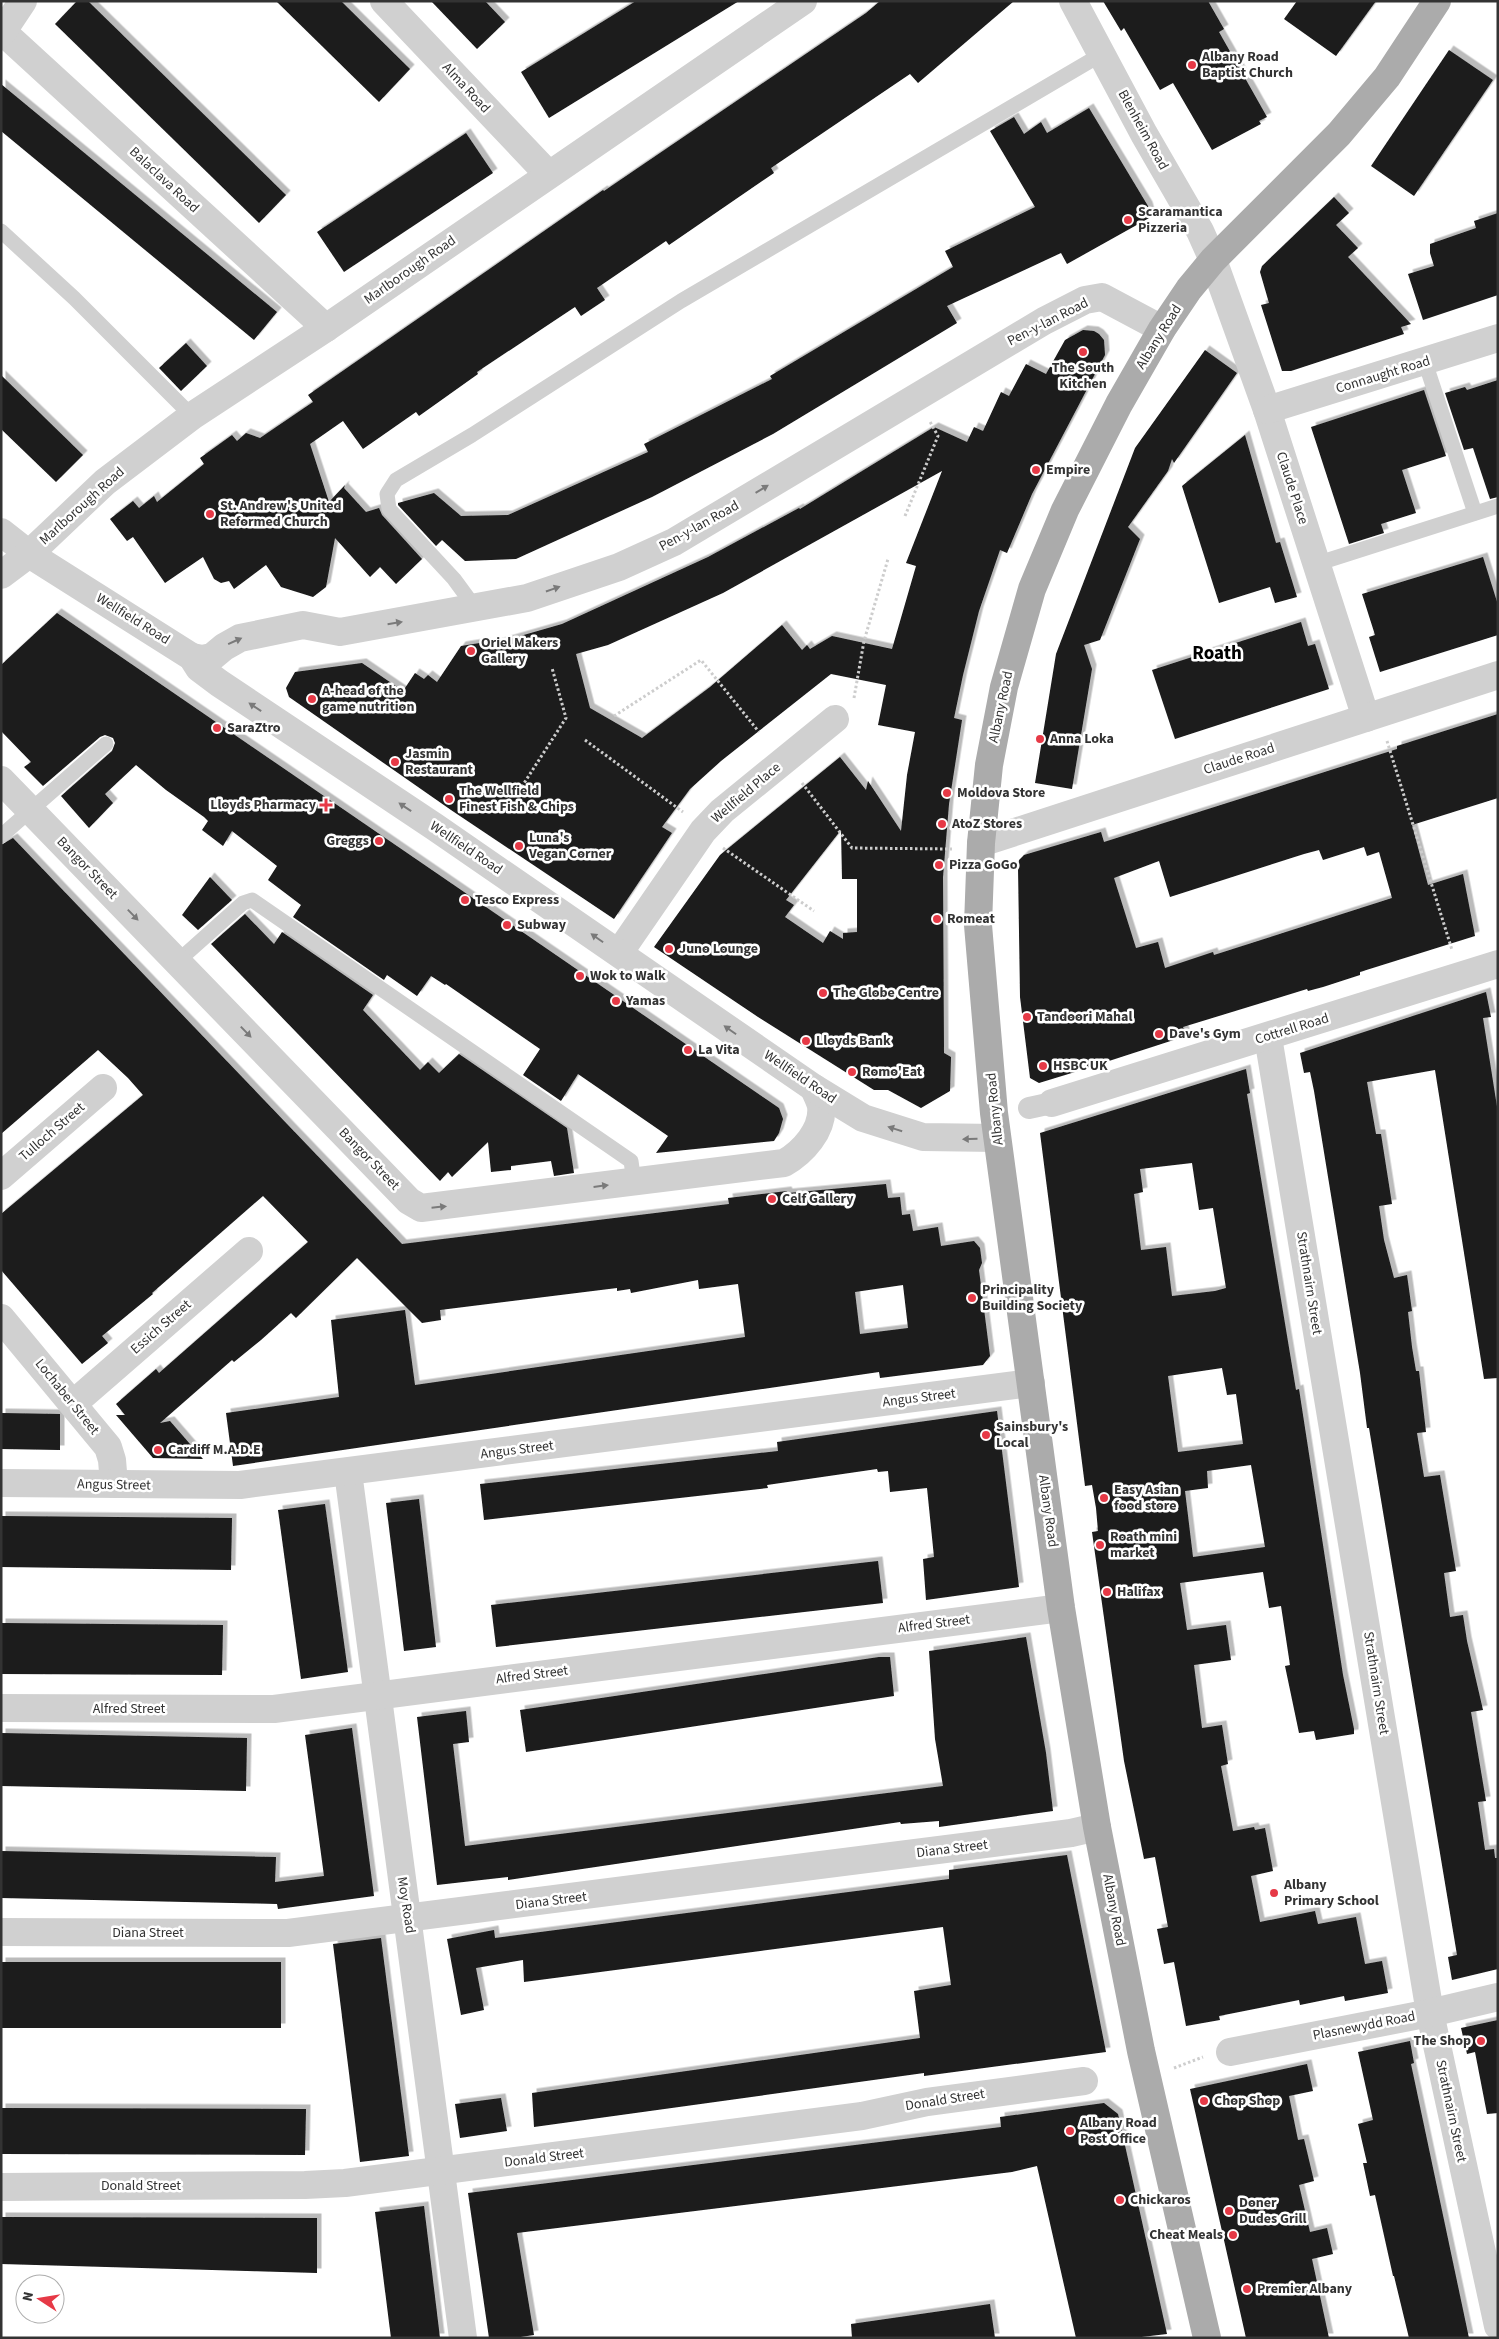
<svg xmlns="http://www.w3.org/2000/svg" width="1499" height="2339" font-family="'Source Sans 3',sans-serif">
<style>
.building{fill:#1a1a1a;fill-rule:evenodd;filter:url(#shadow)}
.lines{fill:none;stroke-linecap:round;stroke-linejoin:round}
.path{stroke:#cdcdcd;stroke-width:3;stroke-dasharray:2.5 2.5;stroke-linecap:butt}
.service{stroke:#d0d0d0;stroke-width:15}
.pedestrian{stroke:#d0d0d0;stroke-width:22}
.minor{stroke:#d0d0d0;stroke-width:28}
.tertiary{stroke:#d0d0d0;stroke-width:28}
.primary{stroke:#ababab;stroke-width:28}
.oneway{fill:#7a7a7a}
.poi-dot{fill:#e63946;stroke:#fff;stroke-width:2}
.labels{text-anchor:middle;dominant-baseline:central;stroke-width:5;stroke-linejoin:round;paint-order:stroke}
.poi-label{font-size:14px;font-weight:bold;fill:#333;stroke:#fff;text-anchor:start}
.street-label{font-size:14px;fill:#333;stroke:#fff}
.district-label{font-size:19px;font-weight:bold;fill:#000;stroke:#fff}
</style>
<defs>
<filter id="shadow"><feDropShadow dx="4.5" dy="-4.5" stdDeviation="0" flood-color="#0004"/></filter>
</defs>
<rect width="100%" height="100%" fill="#fff"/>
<g class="building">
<polygon points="77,1 88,1 286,195 259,223 55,24"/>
<polygon points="276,1 341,1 410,69 379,102"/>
<polygon points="431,1 485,1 505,22 477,49"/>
<polygon points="636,1 739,1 549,118 521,72"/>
<polygon points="880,1 1014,1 918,83 910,74 771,168 774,173 669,245 666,241 597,288 605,300 581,316 575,307 477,372 478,374 419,416 416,412 363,449 343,421 310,444 329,502 345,485 344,488 366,512 379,508 382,515 422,559 396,584 380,567 370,577 335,538 326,587 313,597 281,587 266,565 234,589 229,581 221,583 214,579 203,557 165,583 133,537 127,541 110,519 133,501 139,508 154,496 157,502 204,464 200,458 232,435 237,441 246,433 260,438 313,402 308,395 603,190 604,191 866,13"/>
<polygon points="1103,1 1208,1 1224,29 1219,32 1267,117 1259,121 1261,124 1212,150 1173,83 1160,90 1124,28 1121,31"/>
<polygon points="1297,1 1376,1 1336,56 1284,19"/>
<polygon points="1449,50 1493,80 1414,196 1371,166"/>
<polygon points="1,84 277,312 254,340 1,131"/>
<polygon points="1089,108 1148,206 1151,217 1067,264 1061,253 947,306 957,323 773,434 652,497 516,559 465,561 442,540 436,546 398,505 398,503 434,493 461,516 508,515 648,452 644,444 772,379 770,376 953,267 945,251 1035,207 990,131 1014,117 1024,134 1041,122 1047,133"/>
<polygon points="466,133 493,173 344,272 317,232"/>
<polygon points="1334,197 1349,213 1336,225 1358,248 1348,257 1411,324 1401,327 1404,334 1291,371 1282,371 1261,305 1269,303 1260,272 1262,266"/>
<polygon points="1498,213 1498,295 1423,320 1408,274 1434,266 1430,253 1430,244 1476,228 1474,221"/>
<path d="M1083 330 1094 331 1099 334 1104 340 1105 355 1032 494 1007 553 1000 550 979 611 963 675 954 718 962 720 949 804 943 877 944 1053 951 1057 950 1091 921 1108 888 1090H874L758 1017 654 947 720 855 840 757 866 790 868 781 901 831 907 775 915 732 878 725 886 685 831 674 721 761 690 789 662 827 672 833 614 919 451 810 289 697 286 688 295 672 362 663 403 691 415 673 424 679 428 675 437 682 461 646 486 642V646L562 624 708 557 799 508 800 509 934 427 967 442 974 427 983 431 1001 392 1009 396 1026 364 1046 374 1065 340ZM942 471 906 563 916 566 892 649 832 636 810 649 807 645 802 650 782 625 710 687 642 738 590 708 576 654 608 645 723 593ZM841 830 842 879H857V932L843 933V939L830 931 823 943 785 917 794 905 786 900Z"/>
<polygon points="186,343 207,366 181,391 159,368"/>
<polygon points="1205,350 1237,373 1174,463 1172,459 1168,471 1128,527 1140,539 1100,640 1084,645 1092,669 1072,789 1035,783 1056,654 1135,448"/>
<polygon points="1,375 83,455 56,482 1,429"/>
<polygon points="1498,380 1498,497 1490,499 1473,448 1464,450 1445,393 1465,387 1467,390"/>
<polygon points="1424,390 1446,456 1402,470 1416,513 1381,524 1384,533 1349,544 1311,427"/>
<polygon points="1245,435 1276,543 1280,542 1297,597 1275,603 1270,587 1219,603 1182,486"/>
<polygon points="1483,557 1498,605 1498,635 1380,672 1369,637 1375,635 1362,594"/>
<polygon points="57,613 779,1108 783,1119 779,1133 774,1141 656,1153 668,1136 578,1074 561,1101 523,1075 540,1049 446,984 445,985 431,976 417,996 387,975 384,980 293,917 301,905 268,880 277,866 232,831 223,846 202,830 208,821 204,817 166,790 136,765 105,794 113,803 89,828 61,796 112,751 115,743 113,738 105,735 100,737 43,786 24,767 31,762 1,731 1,665"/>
<polygon points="1301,622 1308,646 1315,644 1329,689 1175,739 1152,670"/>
<path d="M1498 714V798L1412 825 1428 885 1463 874 1475 936 1360 972V975L1323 987 1308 991 1307 989 1183 1027 1186 1036 1075 1072 1039 1083 1030 1078 1020 997 1018 867 1019 860 1024 855 1101 832 1104 842 1397 749V746ZM1364 847 1367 856 1379 852 1392 898 1214 955 1213 952 1165 968 1158 942 1136 948 1114 878 1159 861 1170 897 1304 854 1319 850 1323 860Z"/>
<path d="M13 838 402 1244 729 1204 728 1198 787 1191 788 1193 886 1184 888 1198 900 1197 902 1215 910 1214 913 1231 938 1227 941 1246 974 1241 980 1248 982 1263 979 1270 990 1356 983 1365 880 1378 879 1372 233 1466 226 1413 339 1397 331 1320 405 1310 415 1385 745 1337 738 1284 699 1289 698 1280 631 1293 630 1289 617 1291V1288L440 1310 441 1320 422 1323 357 1258 296 1318 291 1313 261 1340 234 1362 232 1360 160 1423 170 1421 203 1459 153 1458 116 1415H125L116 1404 156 1369 159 1373 308 1242 263 1196 152 1293 153 1294 102 1336 108 1343 82 1364 1 1270V1214L143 1095 128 1078 98 1050 1 1134V845ZM903 1285 908 1328 860 1334 855 1292Z"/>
<polygon points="210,877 232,900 198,930 182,915"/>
<polygon points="245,914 274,944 282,932 373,995 363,1010 420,1070 428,1062 439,1073 459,1054 567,1128 574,1173 554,1176 551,1161 511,1166 511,1170 491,1172 488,1142 452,1177 448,1172 440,1181 211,944"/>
<polygon points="1486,992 1491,1017 1483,1018 1498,1113 1498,1378 1484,1379 1435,1070 1367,1082 1376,1134 1381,1134 1392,1204 1379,1206 1384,1240 1394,1278 1407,1275 1412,1311 1408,1312 1412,1347 1416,1371 1419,1371 1426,1432 1417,1433 1424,1477 1440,1475 1456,1571 1444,1573 1450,1617 1463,1615 1467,1641 1483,1710 1471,1712 1486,1801 1478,1802 1485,1850 1494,1849 1495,1858 1498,1858 1498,1969 1452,1980 1448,1957 1457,1955 1454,1937 1369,1428 1367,1428 1360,1373 1314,1091 1310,1072 1304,1073 1300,1053"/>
<path d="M1246 1069 1250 1093 1247 1094 1296 1390 1299 1389 1343 1675 1354 1729V1734L1316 1740 1314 1731 1299 1733 1285 1666 1290 1665 1281 1606 1269 1608 1263 1572 1180 1583 1187 1630 1226 1625 1231 1660 1194 1665 1202 1728 1222 1725 1228 1764 1221 1766 1233 1831 1254 1827 1255 1830 1265 1828 1273 1871 1251 1876 1260 1922 1315 1911 1318 1924 1356 1917 1365 1964 1382 1961 1388 1993 1345 2001 1344 1996 1300 2005 1299 2000 1219 2016 1220 2020 1186 2026 1174 1962 1164 1964 1157 1929 1168 1927 1155 1857 1144 1859 1124 1761 1092 1532 1098 1531 1096 1508 1092 1485 1085 1486 1040 1133ZM1192 1163 1199 1210 1213 1208 1226 1288 1215 1291 1172 1296 1166 1247 1141 1250 1134 1194 1143 1192 1140 1169ZM1222 1368 1227 1395 1236 1394 1243 1444 1178 1452 1168 1376ZM1251 1465 1265 1547 1193 1557 1185 1491 1208 1488 1207 1471Z"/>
<polygon points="997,1411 1019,1587 926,1600 923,1559 934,1557 927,1488 890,1492 888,1471 878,1472 877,1469 767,1485 768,1488 484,1520 480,1484 778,1451 777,1442"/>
<polygon points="1,1413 60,1414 60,1450 1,1449"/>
<polygon points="419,1499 436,1647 404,1651 386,1503"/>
<polygon points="325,1504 348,1672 301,1679 278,1510"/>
<polygon points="1,1516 232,1518 231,1570 1,1567"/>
<polygon points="878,1561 883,1603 496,1647 491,1605"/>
<polygon points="1,1623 223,1625 222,1675 1,1674"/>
<polygon points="1026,1637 1046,1753 1053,1811 939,1827 939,1821 901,1824 900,1822 508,1880 508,1877 437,1885 417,1717 466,1711 469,1742 453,1744 465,1846 943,1786 935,1739 929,1651"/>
<polygon points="879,1657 890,1657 894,1696 526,1752 520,1710"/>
<polygon points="352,1728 374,1896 278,1909 277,1904 1,1898 1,1851 276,1857 275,1882 324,1876 305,1735"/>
<polygon points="1,1733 247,1738 246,1791 1,1786"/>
<polygon points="1067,1855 1106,2052 924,2076 924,2073 534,2127 532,2093 920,2038 914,1991 951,1985 943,1927 524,1982 523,1960 476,1968 484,2010 461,2015 447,1939 494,1930 495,1938 949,1879 949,1870"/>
<polygon points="381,1938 409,2156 360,2162 333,1944"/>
<rect x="1" y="1962" width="280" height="66"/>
<polygon points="1498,2020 1498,2113 1487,2114 1475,2052 1467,2054 1461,2028"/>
<polygon points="1410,2041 1414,2063 1411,2064 1469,2338 1409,2338 1394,2276 1393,2276 1375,2195 1370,2196 1363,2163 1367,2163 1358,2124 1373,2120 1358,2052"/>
<polygon points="1307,2064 1313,2091 1289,2096 1298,2140 1304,2139 1314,2181 1299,2185 1310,2232 1327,2228 1333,2254 1312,2259 1329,2338 1246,2338 1190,2089"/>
<polygon points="501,2098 507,2131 460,2138 455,2104"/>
<polygon points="1104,2103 1118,2114 1167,2334 1133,2338 1076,2338 1037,2166 1012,2172 517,2233 534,2335 514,2338 489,2338 468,2193 1001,2127 1000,2117"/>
<polygon points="1,2108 306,2109 305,2155 1,2154"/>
<polygon points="424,2206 440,2338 391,2338 375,2212"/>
<polygon points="1,2217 317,2218 317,2273 1,2264"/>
<polygon points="990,2304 995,2338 852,2338 851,2324"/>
</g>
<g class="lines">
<g class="path">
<polyline points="905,516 938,436 929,420"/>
<polyline points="854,698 864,641 888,559"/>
<polyline points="614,716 701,660 759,732"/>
<polyline points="585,740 683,812"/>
<polyline points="1387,741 1452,950"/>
<polyline points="802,783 852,848 952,849"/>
<polyline points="519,791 566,718 552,668"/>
<polyline points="723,848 814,911"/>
<polyline points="1174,2068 1203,2057"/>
</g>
<g class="service">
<polyline points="1,231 74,298 192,416"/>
<polyline points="1425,362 1475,513"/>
<polyline points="1316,564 1498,506"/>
<polyline points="476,609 454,579 389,509 387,494 396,480 472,435 681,301 1102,54"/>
<polyline points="1,836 106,744"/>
<polyline points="178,961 243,903 252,900 631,1161 634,1182"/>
</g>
<polyline class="pedestrian" points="1029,1108 1052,1103"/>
<g class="minor">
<polyline points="384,1 548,174"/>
<polyline points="1073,1 1144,134 1200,231 1213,260 1267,410 1366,718"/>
<polyline points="3,32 326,328"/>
<polyline points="1,34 23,1"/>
<polyline points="1267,410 1498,338"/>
<polyline points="192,657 202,659 212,657 224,647 240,638 303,625 340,632 527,598 619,567 674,542 1044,321 1085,300 1102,297 1162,329"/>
<path d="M1 780 409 1201 421 1208 784 1163C802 1153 824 1130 821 1106 820 1101 816 1094 814 1088"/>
<polyline points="981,843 1498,675"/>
<polyline points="619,953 703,831 722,811 835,719"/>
<polyline points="1268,1037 1430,2013 1498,2326"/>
<polyline points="1052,1103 1498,964"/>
<polyline points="1,1176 103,1088"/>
<polyline points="1,1318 108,1447 112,1460 114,1484"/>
<polyline points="74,1403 249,1251"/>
<polyline points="348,1472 463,2338"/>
<polyline points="1,1483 240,1485 1031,1383"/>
<polyline points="1,1708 274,1709 1061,1608"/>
<polyline points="1,1932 288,1933 1071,1833 1097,1827"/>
<polyline points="1230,2052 1430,2013 1498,1997"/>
<polyline points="1,2187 305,2185 345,2183 862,2116 927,2102 1084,2081"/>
</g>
<g class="tertiary">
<polyline points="1,532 29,554 192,657 199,668 219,683 435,827 814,1088 863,1118 923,1137 997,1138"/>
<polyline points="1,575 29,554 105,482 192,416 326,328 803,1"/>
</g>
<polyline class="primary" points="1207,2338 1141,2051 1097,1827 1061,1608 994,1113 978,925 981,843 989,765 1004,687 1032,589 1065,510 1119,404 1162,329 1189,289 1213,260 1339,134 1387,77 1437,1"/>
</g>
<defs><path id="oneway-solid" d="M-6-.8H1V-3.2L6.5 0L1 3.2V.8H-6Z" transform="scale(1.25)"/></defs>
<g class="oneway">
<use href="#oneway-solid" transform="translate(762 489) rotate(-31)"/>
<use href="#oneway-solid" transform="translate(553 589) rotate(-19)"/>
<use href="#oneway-solid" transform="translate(395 623) rotate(-9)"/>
<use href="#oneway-solid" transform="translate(235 641) rotate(-24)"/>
<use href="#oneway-solid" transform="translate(255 707) rotate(-146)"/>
<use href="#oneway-solid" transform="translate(405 807) rotate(-146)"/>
<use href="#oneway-solid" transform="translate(133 915) rotate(46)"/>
<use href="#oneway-solid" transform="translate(597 938) rotate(-145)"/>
<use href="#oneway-solid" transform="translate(730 1030) rotate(-145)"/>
<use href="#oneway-solid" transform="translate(246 1032) rotate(46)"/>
<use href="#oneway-solid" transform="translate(895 1129) rotate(-163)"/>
<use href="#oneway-solid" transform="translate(970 1139) rotate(179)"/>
<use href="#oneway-solid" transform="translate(601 1186) rotate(-7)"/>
<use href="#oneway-solid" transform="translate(439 1207) rotate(-6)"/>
</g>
<g class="poi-dot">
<circle cx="1192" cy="65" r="5"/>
<circle cx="1128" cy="220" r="5"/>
<circle cx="1083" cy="352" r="5"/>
<circle cx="1036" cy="470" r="5"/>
<circle cx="210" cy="514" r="5"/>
<circle cx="471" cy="651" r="5"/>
<circle cx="312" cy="699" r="5"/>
<circle cx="217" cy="728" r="5"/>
<circle cx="1040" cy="739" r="5"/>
<circle cx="395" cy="762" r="5"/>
<circle cx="947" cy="793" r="5"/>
<circle cx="449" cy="799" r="5"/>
<path d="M323.5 797.5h5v5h5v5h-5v5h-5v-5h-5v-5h5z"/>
<circle cx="942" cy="824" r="5"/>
<circle cx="379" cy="841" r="5"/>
<circle cx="519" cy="846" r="5"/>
<circle cx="939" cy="865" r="5"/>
<circle cx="465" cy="900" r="5"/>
<circle cx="937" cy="919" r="5"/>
<circle cx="507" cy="925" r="5"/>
<circle cx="669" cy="949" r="5"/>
<circle cx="580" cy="976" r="5"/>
<circle cx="823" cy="993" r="5"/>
<circle cx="616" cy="1001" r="5"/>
<circle cx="1027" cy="1017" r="5"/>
<circle cx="1159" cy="1034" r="5"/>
<circle cx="806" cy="1041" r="5"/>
<circle cx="688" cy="1050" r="5"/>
<circle cx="1043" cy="1066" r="5"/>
<circle cx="852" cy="1072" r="5"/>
<circle cx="772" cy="1199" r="5"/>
<circle cx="972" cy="1298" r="5"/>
<circle cx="986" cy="1435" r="5"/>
<circle cx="158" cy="1450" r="5"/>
<circle cx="1104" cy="1498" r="5"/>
<circle cx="1100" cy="1545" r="5"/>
<circle cx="1107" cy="1592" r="5"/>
<circle cx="1274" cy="1893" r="5"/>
<circle cx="1481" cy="2041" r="5"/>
<circle cx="1204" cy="2101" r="5"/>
<circle cx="1070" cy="2131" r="5"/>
<circle cx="1120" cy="2200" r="5"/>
<circle cx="1229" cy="2211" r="5"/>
<circle cx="1233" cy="2235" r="5"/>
<circle cx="1247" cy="2289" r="5"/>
</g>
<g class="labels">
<g class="poi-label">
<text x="1202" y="57">Albany Road<tspan x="1202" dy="16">Baptist Church</tspan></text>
<text x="1138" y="212">Scaramantica<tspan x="1138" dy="16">Pizzeria</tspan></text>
<text x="1083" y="368" text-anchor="middle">The South<tspan x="1083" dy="16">Kitchen</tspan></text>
<text x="1046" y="470">Empire</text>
<text x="220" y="506">St. Andrew's United<tspan x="220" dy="16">Reformed Church</tspan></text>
<text x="481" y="643">Oriel Makers<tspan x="481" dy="16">Gallery</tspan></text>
<text x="322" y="691">A-head of the<tspan x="322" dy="16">game nutrition</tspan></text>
<text x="227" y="728">SaraZtro</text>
<text x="1050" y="739">Anna Loka</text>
<text x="405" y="754">Jasmin<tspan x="405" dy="16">Restaurant</tspan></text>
<text x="459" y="791">The Wellfield<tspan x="459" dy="16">Finest Fish &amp; Chips</tspan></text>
<text x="957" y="793">Moldova Store</text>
<text x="316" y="805" text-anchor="end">Lloyds Pharmacy</text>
<text x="952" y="824">AtoZ Stores</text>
<text x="529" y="838">Luna's<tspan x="529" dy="16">Vegan Corner</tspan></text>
<text x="369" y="841" text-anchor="end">Greggs</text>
<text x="949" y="865">Pizza GoGo</text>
<text x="475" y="900">Tesco Express</text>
<text x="947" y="919">Romeat</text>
<text x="517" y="925">Subway</text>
<text x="679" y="949">Juno Lounge</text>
<text x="590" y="976">Wok to Walk</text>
<text x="833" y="993">The Globe Centre</text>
<text x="626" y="1001">Yamas</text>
<text x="1037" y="1017">Tandoori Mahal</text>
<text x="1169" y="1034">Dave's Gym</text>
<text x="816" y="1041">Lloyds Bank</text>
<text x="698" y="1050">La Vita</text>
<text x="1053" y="1066">HSBC UK</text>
<text x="862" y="1072">Romo'Eat</text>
<text x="782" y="1199">Celf Gallery</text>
<text x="982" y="1290">Principality<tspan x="982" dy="16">Building Society</tspan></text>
<text x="996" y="1427">Sainsbury's<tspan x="996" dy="16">Local</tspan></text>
<text x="168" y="1450">Cardiff M.A.D.E</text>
<text x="1114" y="1490">Easy Asian<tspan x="1114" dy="16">food store</tspan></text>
<text x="1110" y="1537">Roath mini<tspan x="1110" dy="16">market</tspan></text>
<text x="1117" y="1592">Halifax</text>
<text x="1284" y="1885">Albany<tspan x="1284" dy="16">Primary School</tspan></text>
<text x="1471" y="2041" text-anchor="end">The Shop</text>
<text x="1214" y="2101">Chop Shop</text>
<text x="1080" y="2123">Albany Road<tspan x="1080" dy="16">Post Office</tspan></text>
<text x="1130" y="2200">Chickaros</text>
<text x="1239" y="2203">Doner<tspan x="1239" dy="16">Dudes Grill</tspan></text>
<text x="1223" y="2235" text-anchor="end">Cheat Meals</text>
<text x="1257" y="2289">Premier Albany</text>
</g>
<g class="street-label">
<text transform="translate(466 88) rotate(47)">Alma Road</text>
<text transform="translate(1143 130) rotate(61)">Blenheim Road</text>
<text transform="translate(164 180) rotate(43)">Balaclava Road</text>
<text transform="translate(410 270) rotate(-35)">Marlborough Road</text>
<text transform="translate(1048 322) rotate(-27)">Pen-y-lan Road</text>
<text transform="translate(1159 337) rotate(-58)">Albany Road</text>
<text transform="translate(1383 375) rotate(-17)">Connaught Road</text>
<text transform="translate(1292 488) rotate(72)">Claude Place</text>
<text transform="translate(82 506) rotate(-42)">Marlborough Road</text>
<text transform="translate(699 526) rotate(-29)">Pen-y-lan Road</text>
<text transform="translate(133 619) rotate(32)">Wellfield Road</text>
<text transform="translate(1001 707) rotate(-78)">Albany Road</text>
<text transform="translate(1239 759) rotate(-18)">Claude Road</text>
<text transform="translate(746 793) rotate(-40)">Wellfield Place</text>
<text transform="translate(466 848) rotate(34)">Wellfield Road</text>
<text transform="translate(87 868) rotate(46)">Bangor Street</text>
<text transform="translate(1292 1029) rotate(-17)">Cottrell Road</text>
<text transform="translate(800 1077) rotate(34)">Wellfield Road</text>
<text transform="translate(995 1109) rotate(-96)">Albany Road</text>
<text transform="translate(52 1132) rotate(-41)">Tulloch Street</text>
<text transform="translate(369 1159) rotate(46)">Bangor Street</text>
<text transform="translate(1309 1283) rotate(81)">Strathnairn Street</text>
<text transform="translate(161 1327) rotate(-41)">Essich Street</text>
<text transform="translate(67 1397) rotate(51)">Lochaber Street</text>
<text transform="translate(919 1398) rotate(-7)">Angus Street</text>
<text transform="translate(517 1450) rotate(-7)">Angus Street</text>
<text transform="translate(114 1485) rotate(1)">Angus Street</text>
<text transform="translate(1048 1511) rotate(82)">Albany Road</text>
<text transform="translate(934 1624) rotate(-7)">Alfred Street</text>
<text transform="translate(532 1675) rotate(-7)">Alfred Street</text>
<text transform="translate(1376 1683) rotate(81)">Strathnairn Street</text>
<text x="129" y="1709">Alfred Street</text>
<text transform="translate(952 1849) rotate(-7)">Diana Street</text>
<text transform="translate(551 1901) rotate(-7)">Diana Street</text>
<text transform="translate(406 1905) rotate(81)">Moy Road</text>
<text transform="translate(1114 1910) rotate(79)">Albany Road</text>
<text x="148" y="1933">Diana Street</text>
<text transform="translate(1364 2026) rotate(-11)">Plasnewydd Road</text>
<text transform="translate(945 2100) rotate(-9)">Donald Street</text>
<text transform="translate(1451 2111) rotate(78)">Strathnairn Street</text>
<text transform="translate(544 2158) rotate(-7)">Donald Street</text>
<text x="141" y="2186">Donald Street</text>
</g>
<g class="district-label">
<text x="1217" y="653">Roath</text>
</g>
</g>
<rect width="1499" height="2339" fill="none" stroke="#333333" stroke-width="5"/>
<g transform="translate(40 2299) rotate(282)"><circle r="24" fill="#ffffff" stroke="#adadad"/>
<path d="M0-4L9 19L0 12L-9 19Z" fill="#e63946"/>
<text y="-8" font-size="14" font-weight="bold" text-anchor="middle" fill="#333333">N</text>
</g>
</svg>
